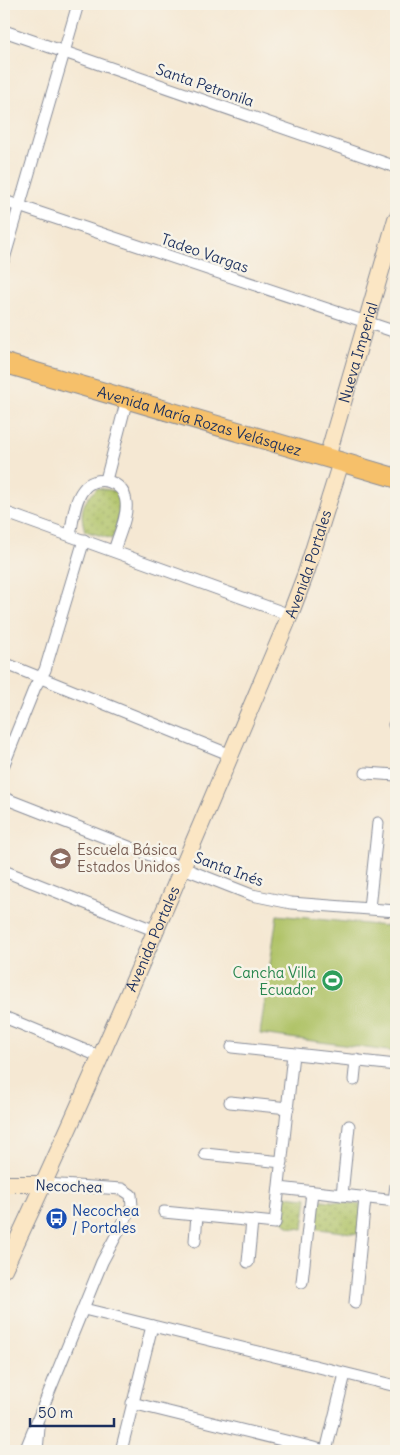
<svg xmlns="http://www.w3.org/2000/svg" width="400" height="1455" font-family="Delius,sans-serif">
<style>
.grass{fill:url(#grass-dots);stroke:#657862}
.garden{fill:#afc266;stroke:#657862}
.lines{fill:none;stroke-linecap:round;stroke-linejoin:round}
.street-casing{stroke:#888c98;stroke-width:13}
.secondary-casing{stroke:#888c98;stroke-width:18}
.primary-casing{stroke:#888c98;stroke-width:21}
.street{stroke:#fff;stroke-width:11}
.secondary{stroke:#fbe6c4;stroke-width:16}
.primary{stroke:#f6c06b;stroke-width:19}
.labels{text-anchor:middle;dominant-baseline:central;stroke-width:5;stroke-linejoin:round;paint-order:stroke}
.street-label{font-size:15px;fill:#1b2f5e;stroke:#f7f3e8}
.education-label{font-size:15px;fill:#785e54;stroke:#f7f3e8;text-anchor:start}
.leisure-label{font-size:15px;fill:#27864d;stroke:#f7f3e8;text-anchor:end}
.transit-label{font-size:15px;fill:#164399;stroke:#f7f3e8;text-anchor:start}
</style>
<defs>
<pattern id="grass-dots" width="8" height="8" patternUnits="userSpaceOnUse" patternTransform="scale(1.25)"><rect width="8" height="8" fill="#afc266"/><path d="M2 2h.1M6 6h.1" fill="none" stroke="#8e9e57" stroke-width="1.8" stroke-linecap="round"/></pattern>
</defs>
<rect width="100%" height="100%" fill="#f7f3e8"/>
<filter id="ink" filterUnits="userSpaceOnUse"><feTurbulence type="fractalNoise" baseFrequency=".02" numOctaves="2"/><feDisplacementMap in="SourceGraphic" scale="10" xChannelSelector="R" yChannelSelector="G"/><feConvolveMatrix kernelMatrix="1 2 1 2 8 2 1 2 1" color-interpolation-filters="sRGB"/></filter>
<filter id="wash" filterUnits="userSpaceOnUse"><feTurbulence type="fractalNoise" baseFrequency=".0096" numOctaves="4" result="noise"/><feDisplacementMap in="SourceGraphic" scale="20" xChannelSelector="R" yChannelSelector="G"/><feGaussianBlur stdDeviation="1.12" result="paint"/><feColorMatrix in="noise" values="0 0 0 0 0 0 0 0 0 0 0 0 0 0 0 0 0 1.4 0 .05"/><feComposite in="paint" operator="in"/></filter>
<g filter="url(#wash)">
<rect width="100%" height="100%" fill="#f5e8d3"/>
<g class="grass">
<path d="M97 488 116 491C123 510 121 522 112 539L85 531C79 511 82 503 97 488Z"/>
<polygon points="282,1196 307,1198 303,1229 289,1227 280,1217"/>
<polygon points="315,1199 363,1205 359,1234 311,1228"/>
</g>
<polygon class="garden" points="277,915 396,927 396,1052 260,1034"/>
</g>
<g filter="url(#ink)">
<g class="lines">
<defs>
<g id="street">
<polyline points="4,31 396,167"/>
<polyline points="4,201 396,332"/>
<polyline points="4,259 78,4"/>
<polyline points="106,480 127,399"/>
<polyline points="4,512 290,615"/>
<path d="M70 535C73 522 74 501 83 490 95 473 124 480 126 502 128 517 118 536 114 551"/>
<polyline points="4,663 231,755"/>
<polyline points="394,725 396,725"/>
<polyline points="4,764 35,687 45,670 84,540"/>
<polyline points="366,773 396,775"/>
<polyline points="4,798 252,895 291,903 396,911"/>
<polyline points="4,871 156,931"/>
<polyline points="369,908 378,823"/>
<polyline points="4,1017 101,1057"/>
<polyline points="232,1047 396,1065"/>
<polyline points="354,1080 356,1060"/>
<polyline points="230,1102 288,1108"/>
<polyline points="205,1154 282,1162"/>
<polyline points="279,1188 396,1201"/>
<polyline points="342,1195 349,1126"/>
<polyline points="394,1201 396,1185"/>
<polyline points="164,1212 275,1223 293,1054"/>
<polyline points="195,1241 197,1215"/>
<polyline points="248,1262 252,1221"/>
<polyline points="302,1282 312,1192"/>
<polyline points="355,1303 365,1198"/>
<polyline points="84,1309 396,1386"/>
<polyline points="132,1403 326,1451"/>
<polyline points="25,1451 102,1262 132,1206 131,1195 122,1189 45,1184"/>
<polyline points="37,1451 39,1428"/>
<polyline points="121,1451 152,1326"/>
<polyline points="326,1451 345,1374"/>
</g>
<g id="secondary">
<path id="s1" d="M327 458 396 219"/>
<polyline points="4,1184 45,1184"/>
<path id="s2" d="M4 1269C105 1054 197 834 290 615L306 573 341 462"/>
</g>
<g id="primary">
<path id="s3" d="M4 363 396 478"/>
</g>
</defs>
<use href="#street" class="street-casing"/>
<use href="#secondary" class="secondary-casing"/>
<use href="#primary" class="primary-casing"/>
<use href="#street" class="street"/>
<use href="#secondary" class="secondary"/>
<use href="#primary" class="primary"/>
</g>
</g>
<defs>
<symbol id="school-disc" viewBox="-11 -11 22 22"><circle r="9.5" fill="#8d6e63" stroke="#f7f3e8"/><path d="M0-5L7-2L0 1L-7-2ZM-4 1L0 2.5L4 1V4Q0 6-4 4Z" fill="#fff"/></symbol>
<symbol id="stadium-disc" viewBox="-11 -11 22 22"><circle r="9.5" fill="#2e9e5b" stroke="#f7f3e8"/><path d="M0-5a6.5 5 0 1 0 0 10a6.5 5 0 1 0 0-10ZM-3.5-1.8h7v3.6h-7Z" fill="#fff"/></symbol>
<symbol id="bus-disc" viewBox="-11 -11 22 22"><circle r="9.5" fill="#1a4fb4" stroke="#f7f3e8"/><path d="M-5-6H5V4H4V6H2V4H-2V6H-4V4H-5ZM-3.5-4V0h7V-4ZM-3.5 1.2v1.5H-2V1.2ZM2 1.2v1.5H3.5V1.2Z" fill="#fff"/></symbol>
</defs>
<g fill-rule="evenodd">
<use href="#school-disc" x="48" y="846" width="25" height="25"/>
<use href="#stadium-disc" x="320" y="968" width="25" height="25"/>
<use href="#bus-disc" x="44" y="1206" width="25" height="25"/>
</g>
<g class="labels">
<g class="street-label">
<text transform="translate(205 85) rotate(19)">Santa Petronila</text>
<text transform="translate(205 253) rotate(19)">Tadeo Vargas</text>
<text stroke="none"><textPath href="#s1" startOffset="110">Nueva Imperial</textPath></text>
<text stroke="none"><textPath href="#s3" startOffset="204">Avenida María Rozas Velásquez</textPath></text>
<text stroke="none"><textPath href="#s2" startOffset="768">Avenida Portales</textPath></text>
<text transform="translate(229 869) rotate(20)">Santa Inés</text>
<text stroke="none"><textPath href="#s2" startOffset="362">Avenida Portales</textPath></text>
<text transform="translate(69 1186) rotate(2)">Necochea</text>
</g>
<g class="education-label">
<text x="77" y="849">Escuela Básica<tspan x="77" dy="17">Estados Unidos</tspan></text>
</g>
<g class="leisure-label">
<text x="316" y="972">Cancha Villa<tspan x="316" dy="17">Ecuador</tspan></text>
</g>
<g class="transit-label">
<text x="72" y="1210">Necochea<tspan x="72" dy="17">/ Portales</tspan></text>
</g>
</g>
<rect width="400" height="1455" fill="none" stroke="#f7f3e8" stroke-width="20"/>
<path d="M30 1418v8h84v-8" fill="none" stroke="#1b2f5e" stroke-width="2.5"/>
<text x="38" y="1418" font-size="15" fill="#1b2f5e" stroke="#f7f3e8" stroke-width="4" paint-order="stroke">50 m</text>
</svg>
